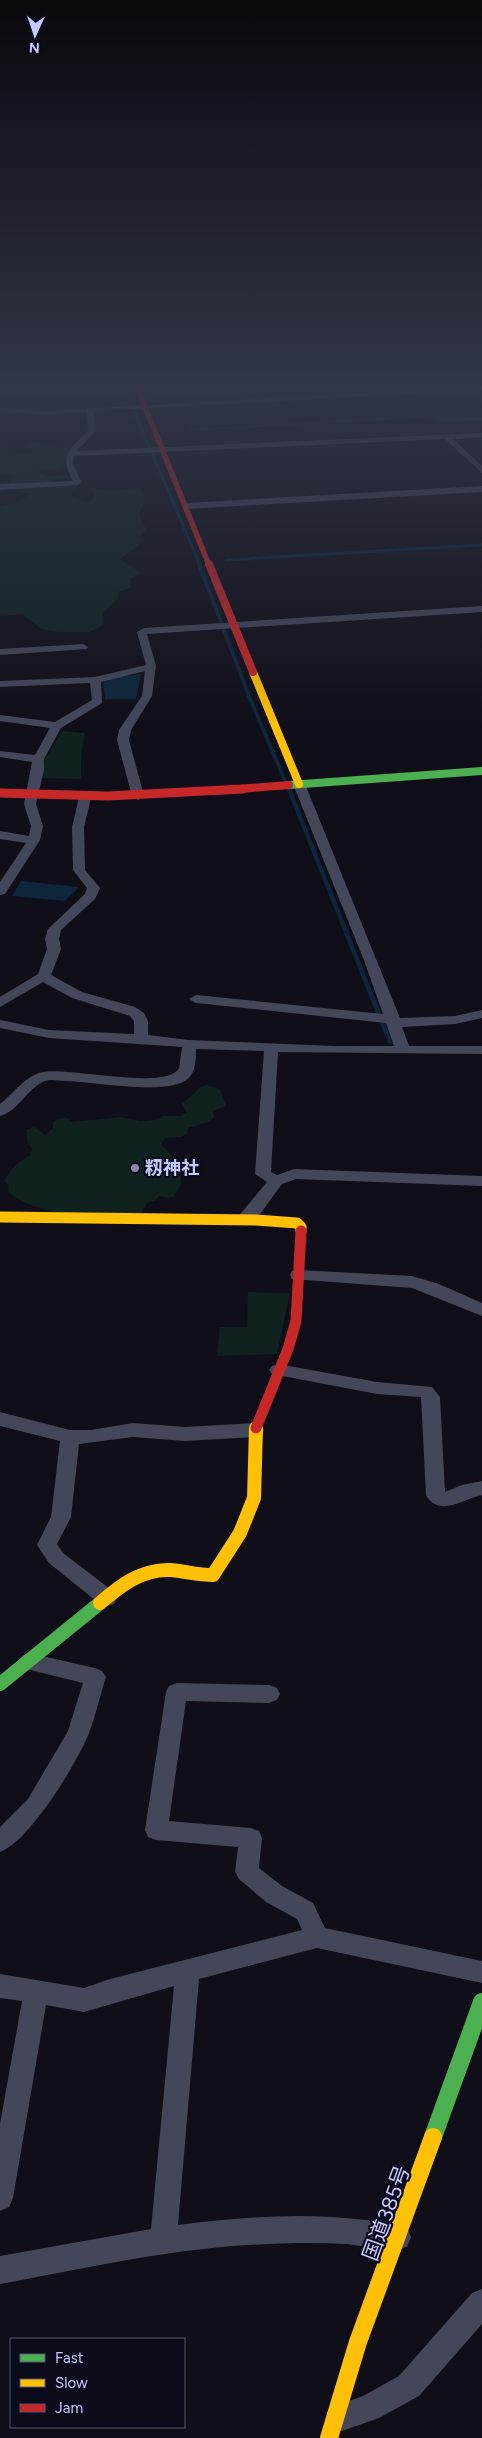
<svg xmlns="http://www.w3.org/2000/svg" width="482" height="2438" font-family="Figtree,'Noto Sans JP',sans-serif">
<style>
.green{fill:#0f221f}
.water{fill:#0d263b}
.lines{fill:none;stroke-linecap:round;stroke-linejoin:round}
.stream-far2{stroke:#0d263b;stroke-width:3}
.stream-far1{stroke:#0d263b;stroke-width:4}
.stream{stroke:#0d263b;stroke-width:4.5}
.street{fill:#444659;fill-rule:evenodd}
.fast-far2{stroke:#4caf50;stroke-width:8}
.fast-far1{stroke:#4caf50;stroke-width:14}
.fast{stroke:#4caf50;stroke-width:18}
.slow-far3{stroke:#ffc107;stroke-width:8}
.slow-far2{stroke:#ffc107;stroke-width:11}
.slow-far1{stroke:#ffc107;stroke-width:14}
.slow{stroke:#ffc107;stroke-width:18}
.jam-far3{stroke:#c62828;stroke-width:5.5}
.jam-far2{stroke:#c62828;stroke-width:8}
.jam-far1{stroke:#c62828;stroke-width:9}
.jam{stroke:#c62828;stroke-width:11}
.poi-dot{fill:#8788ad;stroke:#0c0b1b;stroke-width:2}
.labels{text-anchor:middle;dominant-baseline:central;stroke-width:4.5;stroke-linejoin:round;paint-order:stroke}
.poi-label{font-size:18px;font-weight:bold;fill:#c7cafd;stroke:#0c0b1b;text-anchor:start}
.near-street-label{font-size:21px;fill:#c7cafd;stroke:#0c0b1b}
</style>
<rect width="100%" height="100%" fill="#100e18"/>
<g class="green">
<polygon points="32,441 39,442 41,445 69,448 62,468 38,472 45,476 69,475 71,478 70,479 53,480 54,482 7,484 14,478 10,473 0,473 0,444 2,445 1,448 13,453 31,454 34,453 32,448 22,447"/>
<polygon points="79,485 71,493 73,498 88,502 95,497 91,488 114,491 137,488 143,491 144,503 139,514 146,529 141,536 143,542 120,559 142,573 130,578 131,588 118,592 118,598 103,613 104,624 90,632 59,632 41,629 23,614 0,616 0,506 13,504 31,494 12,490 20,488"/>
<polygon points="62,731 85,733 81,756 81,779 41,778 45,759"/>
<path d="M207 1085 220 1089 226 1106 213 1111 214 1117 209 1122 188 1128 187 1133 181 1137 165 1138 161 1145 175 1158 164 1166 173 1174 180 1176 182 1182 174 1196 168 1198 159 1196 155 1201 147 1203 141 1213C99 1213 40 1221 8 1191L9 1185 4 1181C11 1169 18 1161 31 1155L32 1148 28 1144 26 1130 34 1127 45 1135 53 1128V1122L58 1119 66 1117 72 1122 121 1117 140 1121 154 1120 163 1116H180L187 1113 182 1104 201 1087Z"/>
<polygon points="248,1292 290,1293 277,1354 217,1356 220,1327 247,1327"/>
</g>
<g class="water">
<polygon points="441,414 444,418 482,417 482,420 437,422 434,417 188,431 187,429"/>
<polygon points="141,674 136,699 105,699 103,681 105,679"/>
<polygon points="21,881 79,887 65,901 12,896"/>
</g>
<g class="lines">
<g class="stream-far2">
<polyline points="123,385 200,565"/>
<polyline points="226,560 482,545"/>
</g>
<polyline class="stream-far1" points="199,564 249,696 289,790"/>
<polyline class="stream" points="289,789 390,1042"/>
<g class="street">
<path d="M482 386V390L95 411 96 431 77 451 482 433V437L453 439 482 466V473L445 439 74 456 73 464 81 481 79 485 0 490V484L73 481C58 453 70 450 88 431L87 412 47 415 0 412V408L47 411Z"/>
<polygon points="482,486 482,492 185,509 181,506 185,503"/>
<polygon points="482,606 482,612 147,634 156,666 152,696 131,730 129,740 144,796 138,800 132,796 117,740 119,730 142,696 145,671 101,682 102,703 61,728 44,759 44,770 36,804 43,826 40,840 5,894 0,895 0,882 26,843 0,839 0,831 29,836 31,826 24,804 32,762 0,757 0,751 35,755 50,728 0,721 0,715 55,722 92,700 90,683 0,687 0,681 95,677 146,665 137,632 144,628"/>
<polygon points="83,644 88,647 87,649 0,655 0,649"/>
<path d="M299 781 305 784 400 1018 455 1016 482 1010V1018L455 1024 402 1027 409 1046H482V1054L278 1052 271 1172 277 1175 294 1169 482 1176V1186L296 1179 282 1184 260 1214 250 1223H238L236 1219 267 1182 255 1174 264 1051 196 1049C196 1059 196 1070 189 1078 169 1097 92 1081 64 1081 59 1081 51 1079 45 1081 27 1088 19 1111 0 1116V1104C13 1094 26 1075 43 1072 69 1067 168 1091 179 1068L182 1047 49 1038 0 1028V1020L49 1030 134 1034V1021L130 1016 72 998 43 982 0 1007V997L38 974 47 949 45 939 48 929 85 894 87 888 73 870 72 827 79 798 85 794 91 798 84 827 85 870 100 888 95 899 61 930 59 939 61 949 51 975 82 992 135 1007 144 1013 148 1021V1035L189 1040 334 1046H394L386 1023 196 1003 189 999 196 995 383 1014 365 963 293 784Z"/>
<polygon points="298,1270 412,1276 439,1284 482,1303 482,1316 412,1288 292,1279 290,1275 292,1271"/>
<path d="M278 1364 377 1382 432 1387 440 1397 445 1492 462 1485 482 1481V1495C463 1499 439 1518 426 1495L421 1397 377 1394 272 1374 269 1370 272 1366Z"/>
<polygon points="0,1412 70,1430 91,1430 133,1423 185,1427 255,1423 262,1425 264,1430 262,1435 255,1437 185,1441 133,1437 79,1444 71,1517 57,1544 63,1553 114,1592 117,1598 114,1604 107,1606 100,1604 49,1563 37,1545 51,1517 60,1441 0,1426"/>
<path d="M29 1653 95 1668 102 1671 106 1677C100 1695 96 1715 89 1733 77 1763 30 1841 0 1852V1827L28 1799 68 1731 83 1683 22 1668 19 1662 22 1656Z"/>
<path d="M177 1683 269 1685 277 1688 280 1694 277 1700 269 1703 186 1701 169 1821 251 1828 259 1831 262 1838 259 1868 282 1886 313 1903 325 1928 482 1961V1983L317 1948 199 1979 178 2225C240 2217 303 2212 365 2220 379 2221 393 2222 407 2227L411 2237 407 2247C388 2254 366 2246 347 2244 314 2242 281 2243 248 2245 165 2250 82 2269 0 2284V2256L151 2229 174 1986 84 2012 46 2005 13 2198 9 2207 0 2211V2124L22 2001 0 1998V1974L84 1988 110 1979 302 1930 297 1919 266 1902 239 1879 235 1872 238 1847 156 1840 148 1837 145 1830 166 1692 169 1686Z"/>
<polygon points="482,2289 482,2324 419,2396 379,2418 342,2431 332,2427 328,2417 332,2407 363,2396 399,2376 472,2293"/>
</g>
<polyline class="fast-far2" points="289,785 482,771"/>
<polyline class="fast-far1" points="0,1684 100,1603"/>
<polyline class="fast" points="433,2137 482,2002"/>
<polyline class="slow-far3" points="253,672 299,784"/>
<polyline class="slow-far2" points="0,1217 256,1220 297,1223 301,1227 301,1231"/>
<path class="slow-far1" d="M100 1603C120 1586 141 1569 170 1570 184 1571 198 1575 213 1575L240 1533 254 1498 256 1428"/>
<polyline class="slow" points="329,2438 358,2342 433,2137"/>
<polyline class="jam-far3" points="136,385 209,565"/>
<g class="jam-far2">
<polyline points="209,564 253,672"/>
<polyline points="226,790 289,785"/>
</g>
<polyline class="jam-far1" points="0,793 108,796 243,789"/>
<polyline class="jam" points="256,1428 288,1349 296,1321 301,1231"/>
</g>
<linearGradient id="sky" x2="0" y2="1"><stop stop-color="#09080d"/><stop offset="0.53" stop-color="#313648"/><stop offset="1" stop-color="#313648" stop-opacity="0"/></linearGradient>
<rect width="482" height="727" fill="url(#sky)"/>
<circle class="poi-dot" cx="135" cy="1168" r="5"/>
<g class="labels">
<g class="poi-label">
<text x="145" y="1168">籾神社</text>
</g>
<g class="near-street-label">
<text transform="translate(386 2213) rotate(-70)">国道385号</text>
</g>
</g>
<rect x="10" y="2338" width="175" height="90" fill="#0c0b1b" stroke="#575775"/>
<rect x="20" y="2354" width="25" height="8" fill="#4caf50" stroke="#575775"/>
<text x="55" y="2363" font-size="15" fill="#c7cafd">Fast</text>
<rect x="20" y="2379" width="25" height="8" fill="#ffc107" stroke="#575775"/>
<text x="55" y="2388" font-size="15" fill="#c7cafd">Slow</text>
<rect x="20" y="2404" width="25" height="8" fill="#c62828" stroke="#575775"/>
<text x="55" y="2413" font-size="15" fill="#c7cafd">Jam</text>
<g transform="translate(35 35) rotate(183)" stroke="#0c0b1b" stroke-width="4" paint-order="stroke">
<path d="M0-4L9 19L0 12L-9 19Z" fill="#c7cafd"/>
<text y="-8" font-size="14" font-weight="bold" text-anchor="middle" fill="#c7cafd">N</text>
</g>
</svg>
